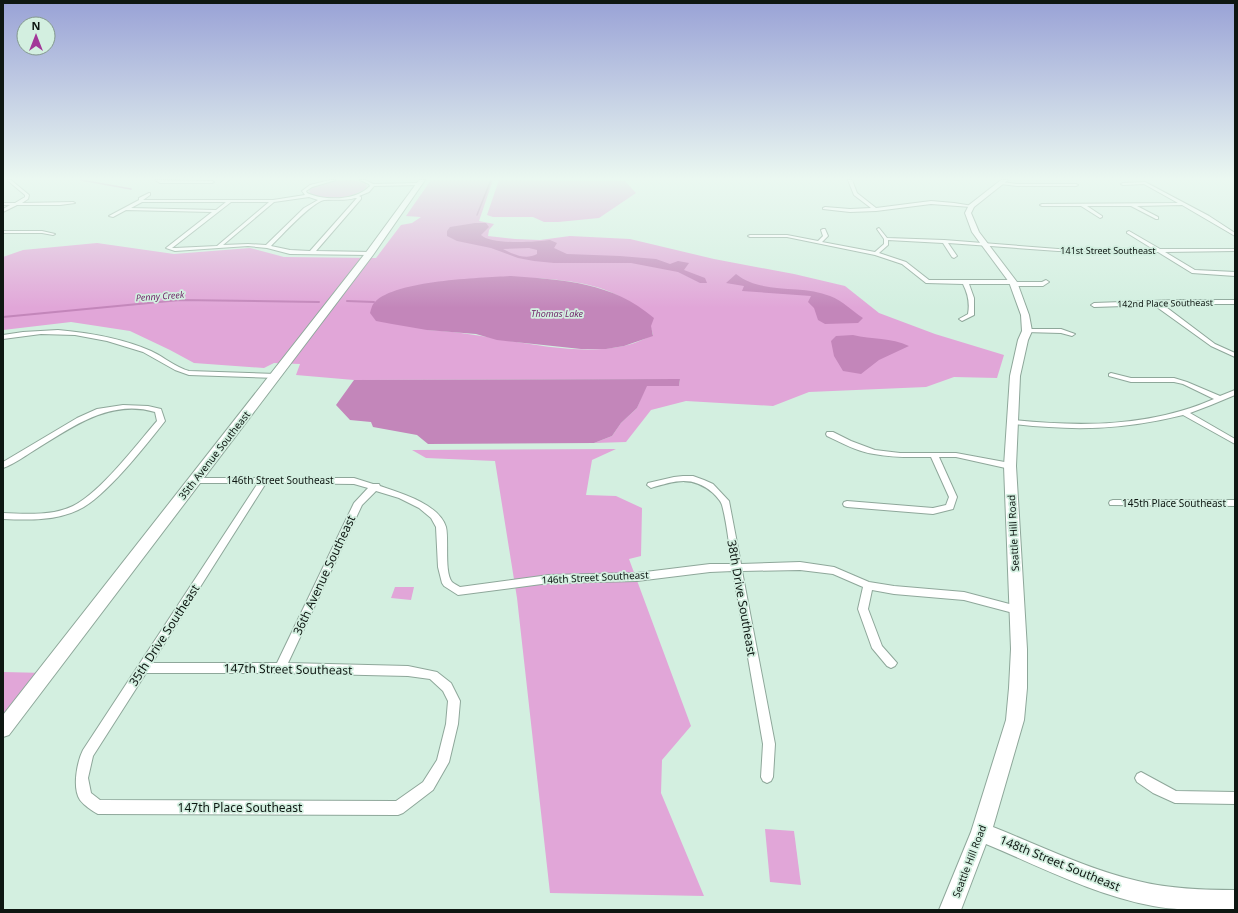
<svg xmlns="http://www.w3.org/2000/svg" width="1238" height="913" font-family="'Noto Sans',sans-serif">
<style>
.green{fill:#e1a6d8;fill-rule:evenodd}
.water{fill:#c386ba;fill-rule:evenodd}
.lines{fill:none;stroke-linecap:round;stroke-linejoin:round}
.stream-far1{stroke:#c386ba;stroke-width:1.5}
.stream{stroke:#c386ba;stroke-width:2}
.street-casing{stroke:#8ea79a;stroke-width:2}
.secondary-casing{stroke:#8ea79a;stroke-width:2}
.street{fill:#fff;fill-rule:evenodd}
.secondary{fill:#fff;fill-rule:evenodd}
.labels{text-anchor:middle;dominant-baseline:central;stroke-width:3.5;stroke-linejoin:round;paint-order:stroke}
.far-street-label{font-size:9px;fill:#0e1712;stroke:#d3efe0}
.far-water-label{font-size:9px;font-style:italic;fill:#71286a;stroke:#d3efe0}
.street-label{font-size:10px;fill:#0e1712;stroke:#d3efe0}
.near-street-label{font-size:12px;fill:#0e1712;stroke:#d3efe0}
</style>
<rect width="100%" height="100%" fill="#d3efe0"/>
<g class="green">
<path d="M353 180 365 183 367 186 366 188C353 198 324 203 310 193L309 190C320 180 339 180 353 180Z"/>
<path d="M431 180H493L479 221 494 224 489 230 488 236 515 239 540 240 570 236 630 239 714 259 794 274 845 286 879 313 935 334 1004 355 997 378 954 377 926 387 809 392 773 406 686 401 651 410 626 442 594 443 612 436 621 423 637 408 646 386H679L680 379 354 380 296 375 300 364 274 363 264 368 194 363 170 350 130 331 71 322 3 330V257L23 250 97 243 174 254 250 248 284 257 376 258 401 225 412 223 421 217 406 216ZM536 278C572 281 614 284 639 312 646 320 651 325 653 335 644 339 634 344 624 346 563 359 490 332 427 330Z"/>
<polygon points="499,180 625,181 636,193 599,218 558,222 544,222 533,217 493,217 487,215"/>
<polygon points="616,449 592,460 586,495 616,496 642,508 641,556 629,559 691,726 662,760 661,793 704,896 550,893 517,598 495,461 426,458 412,450"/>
<polygon points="395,587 414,587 411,600 391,598"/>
<polygon points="3,672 46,673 3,729"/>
<polygon points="765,829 794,831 801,885 770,882"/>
</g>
<g class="water">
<path d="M475 223H486L489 227 481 235C491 245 536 242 550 240L557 243 554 248 567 254 620 256 656 259 670 264 678 261 689 263 684 270 705 278 707 283H700L678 272 631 263H554L534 261 518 258 491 248 457 241 447 236V231L450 227ZM529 248 537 250V254C526 260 514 255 503 249Z"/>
<path d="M736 274C762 295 801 284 830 296 843 301 852 311 863 318L858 323 825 324 818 320 814 308 808 302 811 296 742 291 744 286 726 283Z"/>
<path d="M511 276C564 280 612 282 654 318L651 326 653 336 624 346 606 349H581L497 340 476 334 427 330 392 324 376 321 370 313C371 310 372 304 375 302 396 280 481 278 511 276Z"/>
<path d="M853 335C872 340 891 337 909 346L879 360 861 374 843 371 834 356 831 341 836 336Z"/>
<polygon points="680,379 679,386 647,386 637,408 621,423 612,436 594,443 428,444 417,435 373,427 371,422 350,420 336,405 354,380"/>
</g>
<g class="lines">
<g class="stream-far1">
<polyline points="81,180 131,189"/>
<polyline points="477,215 491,180"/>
</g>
<g class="stream">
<polyline points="347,301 374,302"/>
<polyline points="3,317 180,300 319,302"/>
</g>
<defs>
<g id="street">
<polygon points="7,180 11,180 29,195 28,199 22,203 73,202 75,203 60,205 17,205 3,212 3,209 10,205 3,205 3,203 15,203 25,197 25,195"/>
<polygon points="155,180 212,181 214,182 212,183 160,183"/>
<path d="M330 180H336L312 187 306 191 307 193C325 201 356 201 370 186L369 184 360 180H365L373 184 419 183 421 184 419 185 374 186 369 192 359 196 361 197V199L316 251 372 252V254L370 255 290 254 267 248 248 246 175 251 166 248 212 212 126 210 113 217 109 216 139 200V198L149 193H150V195L143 200H273L305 195 302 191 310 185ZM309 197 318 200 304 208 266 245 248 244 223 245 274 202ZM355 198H357L310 251 290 250 271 246C281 236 312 202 324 200 335 199 345 201 355 198ZM142 202H226L216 210 131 208ZM231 202H269L217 246 175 248H172Z"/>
<polygon points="848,180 852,180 857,193 876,208 931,201 954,203 973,206 971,207 931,204 876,211 850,212 823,209 823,208 825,207 850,209 871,208 854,195"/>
<polygon points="1002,182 1017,184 1076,184 1078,185 1076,186 1017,186 1001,184"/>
<polygon points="1145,182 1209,216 1235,233 1235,236 1182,205 1137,206 1158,217 1158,219 1156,219 1131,206 1087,206 1102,216 1102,217 1100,218 1081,206 1042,206 1040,205 1042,204 1178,203 1144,184 1123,185 1121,184 1123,183"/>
<path d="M879 228 887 238 944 240 1058 249H1153L1127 233V232L1129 231 1160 249H1235V251L1165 252 1195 270 1235 272V276L1192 273 1158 252 1058 251 948 243 957 256 954 258 952 257 943 243 888 240V245L879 253 906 262 929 280H1013L1015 282H1042L1046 280 1049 282 1043 286H1013L1011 284H969L974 298V315L962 321 959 319 968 314C970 303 968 294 963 284L926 283 902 264 875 255 787 237H750L748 236 750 235H787L818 241 823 236 821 230 823 229H825L828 236 822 242 875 252 884 244V239L877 229Z"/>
<polygon points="3,231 42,231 55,234 53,235 42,233 3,233"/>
<polygon points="1178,300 1235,300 1235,304 1162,304 1215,344 1235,353 1235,357 1211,346 1154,305 1094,307 1091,305 1094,303"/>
<polygon points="1027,329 1061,329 1075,334 1072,336 1061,333 1025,332 1024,331"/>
<path d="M58 330C90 333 122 338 151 351 164 357 175 367 189 371L276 374 279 376 276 378 189 375 175 370 143 352 107 341 75 335 41 334 3 339V335L23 332Z"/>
<path d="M1111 373 1131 378H1174L1187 382 1220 396 1235 390V395L1211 405 1190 413 1235 439V444L1183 415C1122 430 1075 431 1013 424L1009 422 1013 420C1081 427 1150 427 1214 399L1183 384 1174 382H1131L1109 376V374Z"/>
<path d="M123 405 148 406 161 409 165 421C147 444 104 499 78 510 55 521 28 520 3 519V513C26 514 52 516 73 506 101 492 136 445 157 421L155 412C108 398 68 430 30 453 22 458 12 465 3 468V462L77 418 97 409Z"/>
<path d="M827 432H833L851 441 875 450 900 453H956L1010 463 1014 466 1010 469 956 457H939L957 497 953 509 933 514 847 507 844 506 843 504 844 502 847 501 933 508 946 505 949 497 931 457C912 457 893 458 874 454 858 452 842 443 827 436L826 434Z"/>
<path d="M683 476H693L704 480 713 484 729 501 741 564 800 562 834 567 869 582 894 586 964 592 1017 606 1021 607 1022 610 1021 613 1017 614 964 600 894 594 872 590 868 609 882 646 897 663 895 666 891 668 887 666 872 648 858 609 863 587 833 574 800 570 742 571 775 744 773 777 771 781 767 783 763 781 761 777 763 744 733 571 710 572 637 581 549 583 458 595 444 586 442 583 438 567 436 527 431 518 419 508 399 498 376 491 362 505 288 663 408 666 437 672 451 683 460 701 458 724 449 762 433 790 403 813 398 815 98 814C92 811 84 805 80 800 72 788 77 762 83 750L258 483H195L192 482 191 480 192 478H354L373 484H379L380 486C401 493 439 504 446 527 449 540 444 572 452 582 454 584 457 585 460 587L549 575 637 573 710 564H732C729 546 727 523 722 505 721 501 716 496 713 493 692 475 675 481 651 488L647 485 648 483 674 477ZM266 483 354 484 368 488 354 503 277 663H152ZM146 673H280L408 676 430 679 443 691 448 701 446 724 437 760 423 782 396 801 100 800 91 793 88 778 93 756Z"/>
<polygon points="1113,500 1235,500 1235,506 1110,505 1109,503 1110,501"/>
<polygon points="1141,772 1176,791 1235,792 1235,804 1175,803 1153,793 1137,782 1135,778 1137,774"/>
</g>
<g id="secondary">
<polygon points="419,180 425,180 373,255 9,735 3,737 3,715 367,251"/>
<path d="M1001 180H1008L974 207 971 213 979 232 1017 282 1029 315 1032 331 1028 340 1020 376 1016 466 1027 649V688L1024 720 993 827C1041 846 1087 869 1138 881 1170 889 1203 890 1235 890V910C1207 910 1180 911 1153 906 1094 895 1041 867 986 844L961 910H939L971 832 1006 720 1009 688 1011 649 1004 466 1010 376 1018 340 1022 331 1021 315 1009 282 972 232 965 213 969 205Z"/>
</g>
</defs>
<use href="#street" class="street-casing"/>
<use href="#secondary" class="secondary-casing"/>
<use href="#street" class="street"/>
<use href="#secondary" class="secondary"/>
</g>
<linearGradient id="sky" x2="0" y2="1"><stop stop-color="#99a2d6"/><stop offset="0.58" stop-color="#ebf8f1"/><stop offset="1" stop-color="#ebf8f1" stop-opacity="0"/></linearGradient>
<rect width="1238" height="308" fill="url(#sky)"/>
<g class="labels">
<g class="far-street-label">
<text x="1108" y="250">141st Street Southeast</text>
<text transform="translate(1165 303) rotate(-1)">142nd Place Southeast</text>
</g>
<g class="far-water-label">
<text transform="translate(160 296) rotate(-4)">Penny Creek</text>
<text x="557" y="313">Thomas Lake</text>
</g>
<g class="street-label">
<text transform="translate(214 455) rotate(-52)">35th Avenue Southeast</text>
<text x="280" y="480">146th Street Southeast</text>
<text x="1174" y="503">145th Place Southeast</text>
<text transform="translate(1013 533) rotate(-93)">Seattle Hill Road</text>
<text transform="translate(595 577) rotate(-3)">146th Street Southeast</text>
<text transform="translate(969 861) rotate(-69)">Seattle Hill Road</text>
</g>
<g class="near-street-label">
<text transform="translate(324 575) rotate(-65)">36th Avenue Southeast</text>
<text transform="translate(742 598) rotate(80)">38th Drive Southeast</text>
<text transform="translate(164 635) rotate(-57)">35th Drive Southeast</text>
<text transform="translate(288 669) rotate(1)">147th Street Southeast</text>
<text x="240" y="807">147th Place Southeast</text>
<text transform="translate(1060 863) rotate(22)">148th Street Southeast</text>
</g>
</g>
<rect width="1238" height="913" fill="none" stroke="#0e1712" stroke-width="8"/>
<g transform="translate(36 36)"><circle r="19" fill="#d3efe0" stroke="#84998e"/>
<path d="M0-3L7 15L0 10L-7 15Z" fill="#a23798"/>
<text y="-6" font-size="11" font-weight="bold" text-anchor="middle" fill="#0e1712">N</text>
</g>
</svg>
